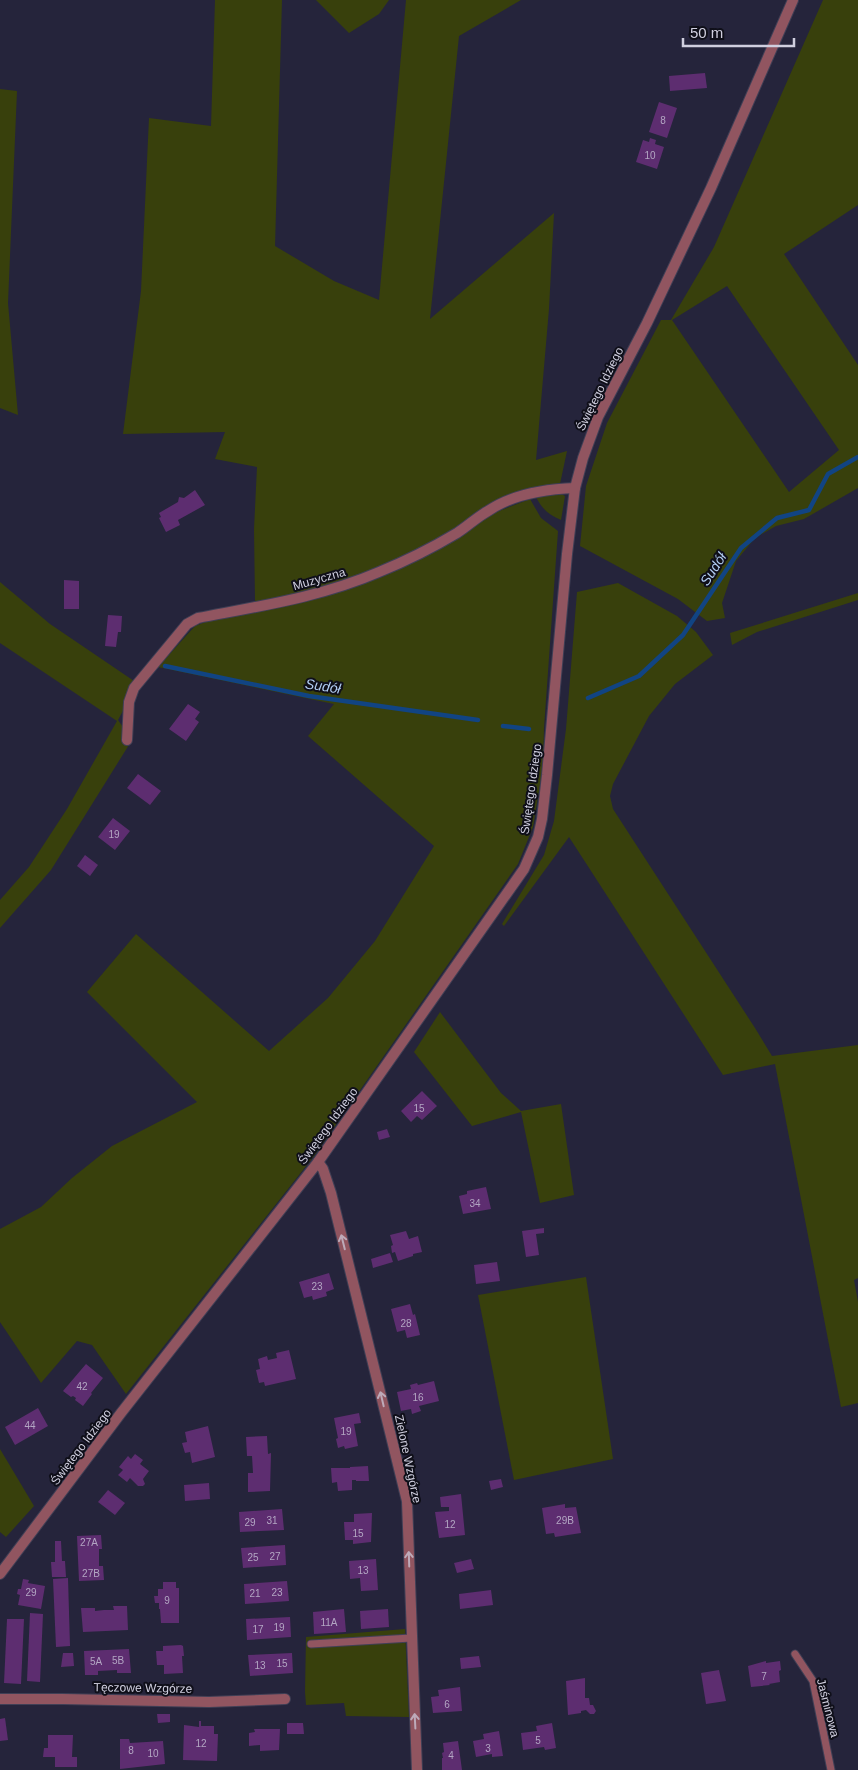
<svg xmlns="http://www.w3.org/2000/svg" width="858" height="1770" font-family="Helvetica,sans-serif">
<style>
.green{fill:#38400c;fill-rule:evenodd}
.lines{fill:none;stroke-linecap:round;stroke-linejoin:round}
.stream{stroke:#114483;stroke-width:4.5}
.building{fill:#5d2d70}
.service-casing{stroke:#403f55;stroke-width:9}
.minor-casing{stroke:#403f55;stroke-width:12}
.tertiary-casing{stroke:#403f55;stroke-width:12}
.service{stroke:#915560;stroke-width:7}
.minor{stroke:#915560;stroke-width:10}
.tertiary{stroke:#915560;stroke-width:10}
.oneway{stroke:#bdaab9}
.labels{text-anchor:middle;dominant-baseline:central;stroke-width:4;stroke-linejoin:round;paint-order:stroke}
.number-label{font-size:10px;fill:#b3a6c3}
.street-label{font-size:12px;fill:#d0cfdf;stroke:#0f0f19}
.water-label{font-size:14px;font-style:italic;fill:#b1ccf1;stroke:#0f0f19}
</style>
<rect width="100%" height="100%" fill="#25243b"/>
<g class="green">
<polygon points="215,0 282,0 275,246 334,281 379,300 406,0 521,0 459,36 430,319 554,213 549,309 536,460 567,451 560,484 530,489 492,503 456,528 390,564 320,589 255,602 254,529 257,467 215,459 225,432 123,434 141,291 149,118 211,126"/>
<polygon points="316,0 389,0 379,14 349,33"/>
<path d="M823 0H858V205L784 254 858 365V488L804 519 776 526 755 538 736 561 722 603 725 618 707 621 678 599 580 546 586 486 607 423 661 320H671L714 247ZM727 286 839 450 789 492 672 320Z"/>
<polygon points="0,89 17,91 8,303 18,415 0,408"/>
<path d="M558 492 565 496 561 520C549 515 542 509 536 497Z"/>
<polygon points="530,499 541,518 558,531 544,728 543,766 533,827 518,864 314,1156 126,1394 92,1345 77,1341 41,1383 0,1322 0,1229 41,1207 72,1178 112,1146 197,1102 87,992 136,934 269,1051 328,998 375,941 434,846 308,736 334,704 158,667 195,626 221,616 344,590 382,577 439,549 494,513"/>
<polygon points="0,582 50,624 134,681 125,707 118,720 132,740 51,870 0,928 0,900 29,867 67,809 117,721 0,643"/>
<polygon points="618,583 677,616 696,632 713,655 675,684 649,716 613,784 610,796 613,809 755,1028 772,1056 858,1045 858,1278 854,1280 858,1302 858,1403 841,1407 775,1064 723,1075 569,837 504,926 502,924 544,855 554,821 566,729 577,592"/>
<polygon points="858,593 858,600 757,632 732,645 730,633"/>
<polygon points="440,1012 501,1093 521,1111 561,1104 574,1195 540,1203 521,1112 472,1126 414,1052"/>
<polygon points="586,1277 613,1459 514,1480 478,1295"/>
<polygon points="0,1449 34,1506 6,1537 0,1532"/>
<polygon points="405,1629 409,1717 346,1716 344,1703 306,1705 305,1692 306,1637"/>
</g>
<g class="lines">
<g class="stream">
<polyline points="165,666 309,696 478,720"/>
<polyline points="588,698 639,676 683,635 741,548 777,518 809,510 828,474 858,457"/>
<polyline points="503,726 529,729"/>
</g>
</g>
<g class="building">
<polygon points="705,73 707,88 670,91 669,76"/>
<polygon points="659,102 677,108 667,138 649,132"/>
<polygon points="650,138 656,140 655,144 664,147 657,169 636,162 643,140 649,142"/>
<polygon points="195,490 205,505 178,520 180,525 166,532 159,518 161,517 159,513 178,502 179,497 184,498"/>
<polygon points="64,580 79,581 79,609 64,609"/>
<polygon points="108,615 122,616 121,632 118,632 116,647 105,646"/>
<polygon points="188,704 200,712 195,719 199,722 186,741 169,729"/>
<polygon points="138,774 161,791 150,805 127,788"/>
<polygon points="113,818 130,831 115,850 98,837"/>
<polygon points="85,855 98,865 90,876 77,866"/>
<polygon points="422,1091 437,1106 422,1120 417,1116 411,1122 401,1111"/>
<polygon points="387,1129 390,1137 379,1140 377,1132"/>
<polygon points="486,1187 491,1209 463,1214 459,1196 467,1194 467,1191"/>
<polygon points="544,1228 544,1233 536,1234 539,1255 526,1257 522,1231"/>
<polygon points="406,1231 409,1239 418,1236 422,1252 413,1254 413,1256 398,1261 395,1252 392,1253 391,1246 393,1245 390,1235"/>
<polygon points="390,1253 393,1262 373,1268 371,1259"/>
<polygon points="497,1262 500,1281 476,1284 474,1265"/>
<polygon points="329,1273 334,1289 326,1292 327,1296 313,1300 312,1296 304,1298 299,1282"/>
<polygon points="410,1304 413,1315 415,1314 420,1335 407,1338 405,1330 397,1332 391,1309"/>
<polygon points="289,1350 296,1379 265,1386 264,1382 259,1383 256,1370 260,1369 258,1359 267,1356 268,1360 277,1358 276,1353"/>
<polygon points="86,1364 103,1378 91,1393 92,1394 83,1406 75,1400 76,1398 73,1396 71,1397 63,1391"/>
<polygon points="434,1381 439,1401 419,1406 421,1411 412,1414 411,1409 401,1411 397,1392 411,1389 410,1385 417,1383 418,1385"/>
<polygon points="38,1408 48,1426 15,1445 5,1427"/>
<polygon points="359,1413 361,1423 354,1424 358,1446 345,1449 344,1446 338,1448 336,1439 338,1438 334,1418"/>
<polygon points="208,1426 215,1457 192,1463 190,1452 185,1453 182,1443 187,1442 185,1432"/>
<polygon points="267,1436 268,1454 271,1453 270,1491 248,1492 248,1473 253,1473 252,1456 247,1456 246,1437"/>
<polygon points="135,1454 143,1460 140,1464 149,1471 143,1479 145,1484 143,1486 138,1486 130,1478 127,1482 118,1475 123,1470 119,1467 128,1456 131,1459"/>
<polygon points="368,1466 369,1481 356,1481 356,1480 352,1480 352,1490 338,1491 337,1482 332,1483 331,1468 350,1468 350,1467"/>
<polygon points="501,1479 503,1487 491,1490 489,1481"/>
<polygon points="209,1483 210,1499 185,1501 184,1485"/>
<polygon points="108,1490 125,1503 115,1515 98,1502"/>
<polygon points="461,1494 465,1535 439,1538 435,1512 449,1511 449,1507 441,1507 440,1497"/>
<polygon points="565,1504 565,1508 576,1507 581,1533 555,1537 554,1533 546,1534 542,1508"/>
<polygon points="282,1509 284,1530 240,1532 239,1512"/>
<polygon points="372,1513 371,1542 353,1544 353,1540 345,1540 344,1522 354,1522 354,1514"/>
<polygon points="101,1535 102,1549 99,1549 99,1566 103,1566 104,1580 79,1581 77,1536"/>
<polygon points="55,1541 61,1541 62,1561 65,1561 66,1577 52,1577 51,1562 55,1562"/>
<polygon points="285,1545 286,1565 243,1568 241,1548"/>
<polygon points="376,1559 378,1590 361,1591 360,1578 350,1579 349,1561"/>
<polygon points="471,1559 474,1569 457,1573 454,1563"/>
<polygon points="68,1578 70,1646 56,1647 53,1579"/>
<polygon points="23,1579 29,1580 28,1583 45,1586 41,1609 18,1605 20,1595 17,1594 18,1589 21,1589"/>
<polygon points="287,1581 289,1601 245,1604 244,1584"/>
<polygon points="163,1582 176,1582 176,1588 179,1588 179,1623 161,1623 160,1609 159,1609 159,1603 155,1603 154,1596 158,1596 158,1589 163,1589"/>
<polygon points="491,1590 493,1605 460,1609 459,1594"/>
<polygon points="113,1606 127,1606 128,1630 83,1632 81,1608 95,1608 95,1611 104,1610 114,1610"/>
<polygon points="344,1609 346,1632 314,1634 313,1612"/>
<polygon points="388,1609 389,1627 361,1629 360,1611"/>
<polygon points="30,1613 43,1614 40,1682 27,1681"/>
<polygon points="290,1617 291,1637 247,1640 246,1619"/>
<polygon points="7,1619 24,1619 21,1684 4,1683"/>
<polygon points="181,1645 183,1646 184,1656 182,1656 183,1673 164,1674 164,1665 157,1665 156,1651 163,1651 163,1646"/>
<polygon points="129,1649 131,1673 117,1673 117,1670 98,1671 98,1675 85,1675 84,1651"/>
<polygon points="63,1653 73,1653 74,1666 61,1667"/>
<polygon points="292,1653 293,1673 250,1676 248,1655"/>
<polygon points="479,1656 481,1667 461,1669 460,1658"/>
<polygon points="766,1661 766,1663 780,1661 781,1670 779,1671 780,1682 769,1684 770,1685 751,1687 748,1666"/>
<polygon points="719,1670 726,1701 706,1704 701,1673"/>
<polygon points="585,1678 585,1698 589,1698 590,1705 593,1705 596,1711 594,1714 590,1714 586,1710 581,1711 581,1713 568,1715 566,1681"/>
<polygon points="460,1687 462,1711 433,1713 431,1697 439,1696 438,1690"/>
<polygon points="157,1714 170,1714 170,1722 158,1723"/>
<polygon points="5,1718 8,1740 0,1741 0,1719"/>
<polygon points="199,1721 201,1721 201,1726 214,1726 214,1734 218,1734 217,1761 183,1760 184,1725 199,1727"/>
<polygon points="287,1723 303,1723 304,1734 287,1734"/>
<polygon points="552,1723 556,1748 545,1750 544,1747 523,1750 521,1733 537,1731 536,1726"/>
<polygon points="254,1729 280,1729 279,1750 260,1751 260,1745 249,1746 249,1733 255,1732"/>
<polygon points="499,1731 503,1756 492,1757 492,1754 476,1757 473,1741 484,1739 483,1734"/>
<polygon points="48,1735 73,1735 72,1757 77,1757 77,1767 55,1767 55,1757 43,1757 44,1748 48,1748"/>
<polygon points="120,1739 129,1739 130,1743 163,1741 165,1764 120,1769"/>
<polygon points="458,1741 462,1770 442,1770 442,1758 443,1758 442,1753 444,1752 443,1743"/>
</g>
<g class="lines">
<defs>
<g id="service">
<polyline points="311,1644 411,1638"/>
<polyline points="795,1654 813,1681 831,1770"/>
</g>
<g id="minor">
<path d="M127 740 129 702 134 688 187 624 198 618C260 606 321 597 379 572 406 561 432 548 457 533 468 526 477 517 488 511 513 494 546 489 575 488"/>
<polyline points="318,1162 323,1169 331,1193 407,1501 417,1770"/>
<polyline points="0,1699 63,1699 209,1702 285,1699"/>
</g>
<polyline id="tertiary" points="0,1574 121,1413 318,1162 524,869 538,837 542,819 547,775 567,554 575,488 583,458 598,417 647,323 711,188 793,0"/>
</defs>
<use href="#service" class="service-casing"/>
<use href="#minor" class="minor-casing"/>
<use href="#tertiary" class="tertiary-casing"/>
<use href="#service" class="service"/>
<use href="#minor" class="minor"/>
<use href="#tertiary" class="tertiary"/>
</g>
<defs><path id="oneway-shaft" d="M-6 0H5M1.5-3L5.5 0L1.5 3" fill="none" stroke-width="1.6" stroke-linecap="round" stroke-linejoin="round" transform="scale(1.25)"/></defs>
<g class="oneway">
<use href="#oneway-shaft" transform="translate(343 1242) rotate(-104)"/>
<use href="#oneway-shaft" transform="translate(382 1399) rotate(-103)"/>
<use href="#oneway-shaft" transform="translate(409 1559) rotate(-92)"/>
<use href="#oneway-shaft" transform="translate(415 1721) rotate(-93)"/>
</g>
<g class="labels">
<g class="number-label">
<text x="663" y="120">8</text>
<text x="650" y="155">10</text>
<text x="114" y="834">19</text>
<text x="419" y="1108">15</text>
<text x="475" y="1203">34</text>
<text x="317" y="1286">23</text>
<text x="406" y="1323">28</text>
<text x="82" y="1386">42</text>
<text x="418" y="1397">16</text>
<text x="30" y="1425">44</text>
<text x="346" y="1431">19</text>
<text x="272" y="1520">31</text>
<text x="565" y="1520">29B</text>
<text x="250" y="1522">29</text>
<text x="450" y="1524">12</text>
<text x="358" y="1533">15</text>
<text x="89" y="1542">27A</text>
<text x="275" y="1556">27</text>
<text x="253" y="1557">25</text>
<text x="363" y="1570">13</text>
<text x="91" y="1573">27B</text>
<text x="31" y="1592">29</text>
<text x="277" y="1592">23</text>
<text x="255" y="1593">21</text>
<text x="167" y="1600">9</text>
<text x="329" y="1622">11A</text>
<text x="279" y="1627">19</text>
<text x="258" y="1629">17</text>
<text x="118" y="1660">5B</text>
<text x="96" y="1661">5A</text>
<text x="282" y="1663">15</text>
<text x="260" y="1665">13</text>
<text x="764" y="1676">7</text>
<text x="447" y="1704">6</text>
<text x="538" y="1740">5</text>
<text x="201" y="1743">12</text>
<text x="488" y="1748">3</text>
<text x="131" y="1750">8</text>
<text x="153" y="1753">10</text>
<text x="451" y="1755">4</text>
</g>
<g class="street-label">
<text transform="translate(600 389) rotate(-64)">Świętego Idziego</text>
<text transform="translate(319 579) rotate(-16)">Muzyczna</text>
<text transform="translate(531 789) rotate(-82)">Świętego Idziego</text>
<text transform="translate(328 1126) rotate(-54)">Świętego Idziego</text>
<text transform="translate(81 1447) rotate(-53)">Świętego Idziego</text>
<text transform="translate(408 1459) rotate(78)">Zielone Wzgórze</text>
<text transform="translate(143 1688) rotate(1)">Tęczowe Wzgórze</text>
<text transform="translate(828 1708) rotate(76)">Jaśminowa</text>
</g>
<g class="water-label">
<text transform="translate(713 569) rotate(-57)">Sudół</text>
<text transform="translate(323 686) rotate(9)">Sudół</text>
</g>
</g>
<path d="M683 38v8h111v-8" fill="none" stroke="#d0cfdf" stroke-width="2.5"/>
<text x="690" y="38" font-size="15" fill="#d0cfdf" stroke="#0f0f19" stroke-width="4" paint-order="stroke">50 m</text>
</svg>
